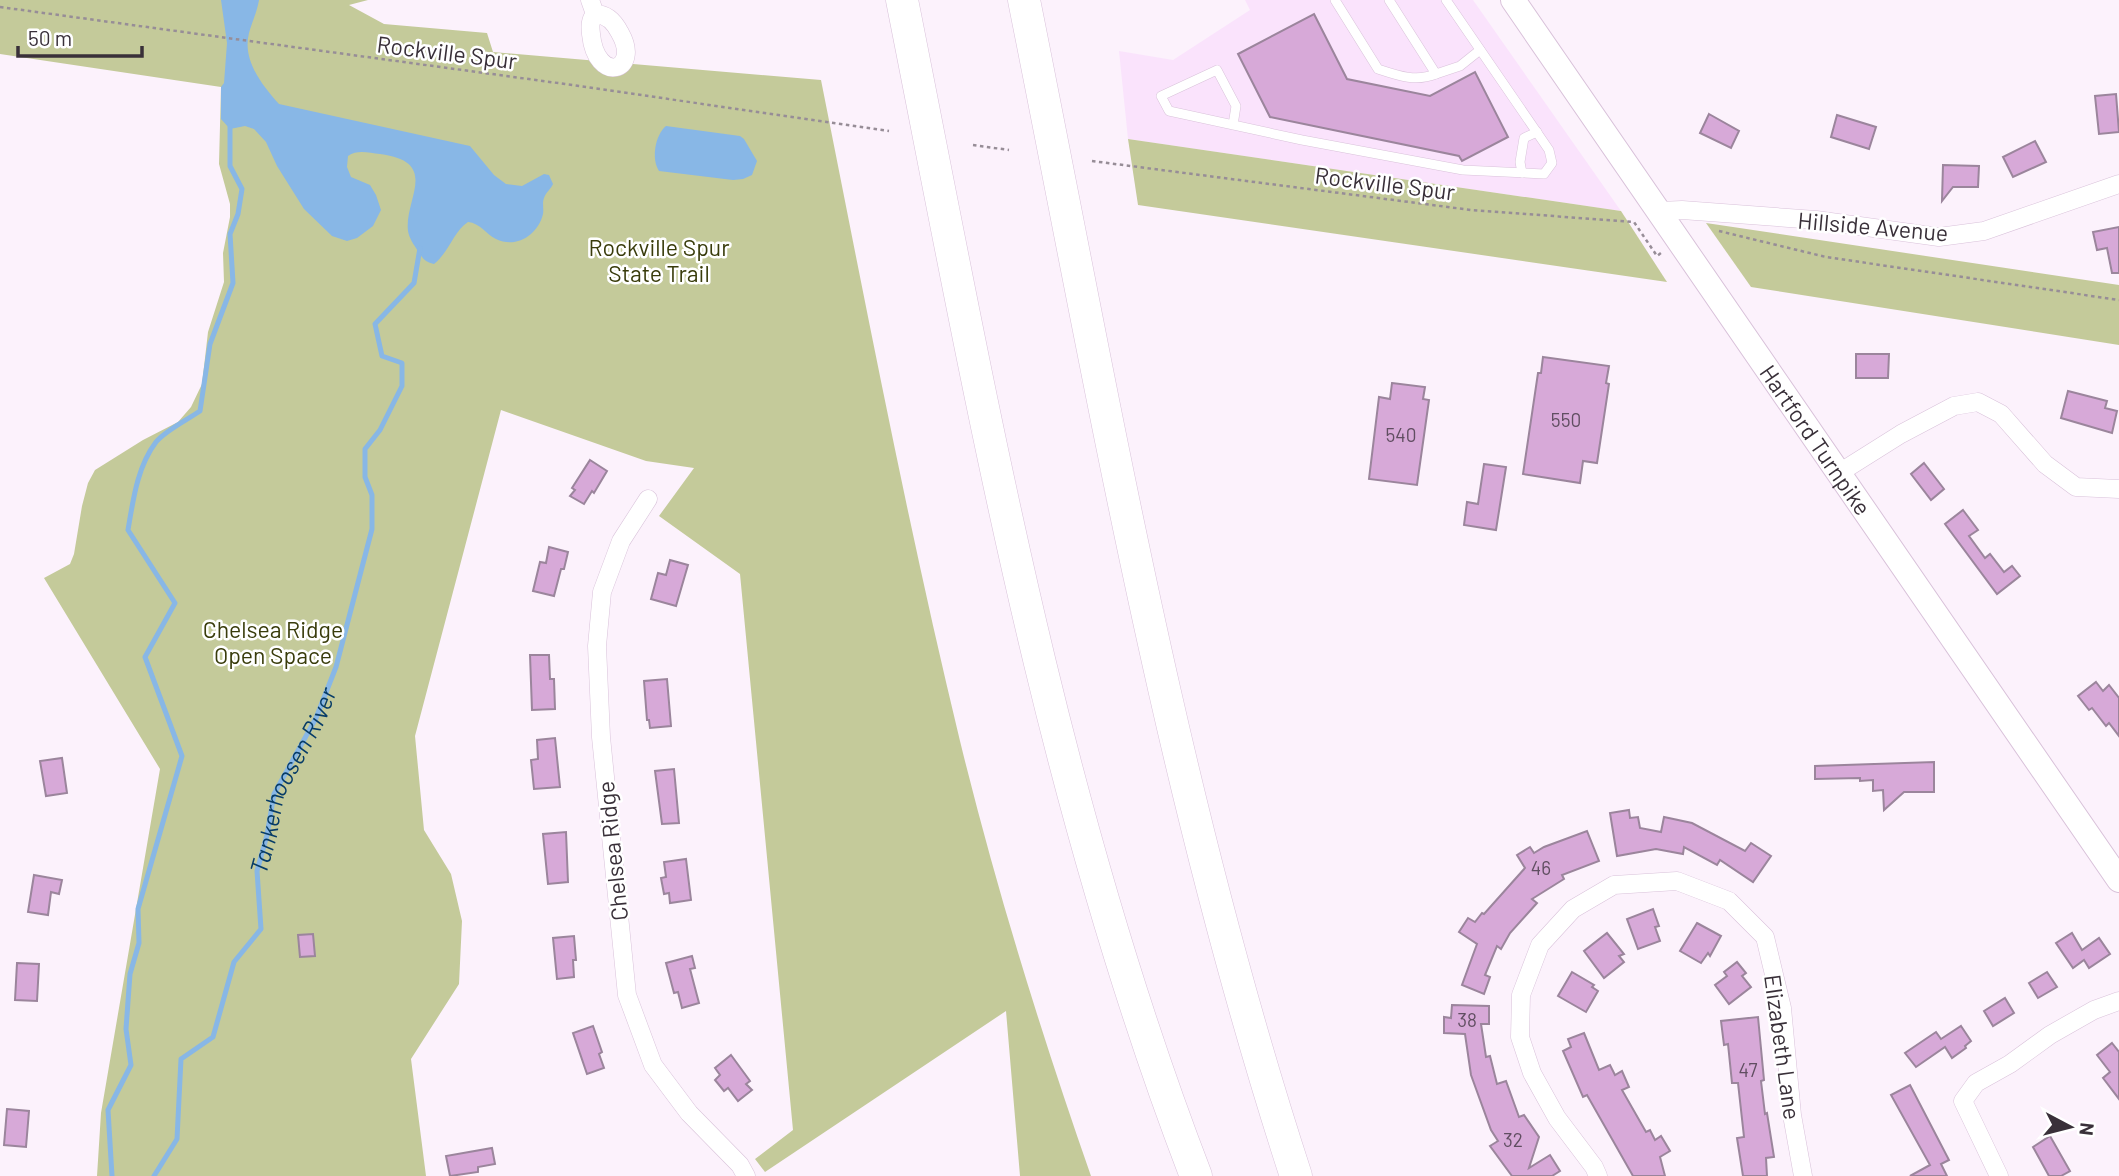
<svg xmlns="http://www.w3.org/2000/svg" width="2119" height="1176" font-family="Barlow,sans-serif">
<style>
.built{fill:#fae3fc}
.green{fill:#c4ca9a}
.water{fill:#88b7e6}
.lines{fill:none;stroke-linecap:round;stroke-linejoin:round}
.stream{stroke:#88b7e6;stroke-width:5}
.building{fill:#d7a9d8;stroke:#9b859c;stroke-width:2}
.lane-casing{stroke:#d9c2da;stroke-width:10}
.street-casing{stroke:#d9c2da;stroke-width:19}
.secondary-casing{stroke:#d9c2da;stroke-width:26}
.highway-casing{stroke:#d9c2da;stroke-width:33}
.path{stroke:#978d97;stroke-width:2.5;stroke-dasharray:3.5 3.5;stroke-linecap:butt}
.lane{stroke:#fff;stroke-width:9}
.street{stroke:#fff;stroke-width:18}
.secondary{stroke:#fff;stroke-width:24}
.highway{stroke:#fff;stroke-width:32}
.labels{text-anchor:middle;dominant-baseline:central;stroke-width:5;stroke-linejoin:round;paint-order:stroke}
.number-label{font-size:19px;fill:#604e61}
.street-label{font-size:23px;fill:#393039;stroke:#fff}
.park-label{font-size:23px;fill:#393c0b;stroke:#fff}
.water-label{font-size:24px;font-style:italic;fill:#073c67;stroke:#fff}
</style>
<rect width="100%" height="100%" fill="#fcf2fc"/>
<polygon class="built" points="1245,0 1473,0 1621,211 1128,139 1119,51 1173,60 1250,10"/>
<g class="green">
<path d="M0 0H368L349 5 384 24 487 33 493 52 821 80C865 301 907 522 960 741 996 888 1041 1033 1091 1176H1020L1006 1011 765 1172 755 1159 793 1130 740 574 659 516 694 468 646 461 501 410 415 736 424 830 451 874 462 921 459 984 411 1059 426 1176H97L101 1113 160 769 44 578 70 564 74 554 82 506 88 483 95 470 143 440 178 422 191 407 202 384 208 332 224 282 223 253 230 217V204L219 164 221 87 0 54Z"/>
<polygon points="1128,139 1621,211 1667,282 1138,205"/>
<polygon points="1706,223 2119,285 2119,345 1751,287"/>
</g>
<g class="water">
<path d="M221 0H259C257 12 252 22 249 33 242 60 262 85 279 104L470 146 494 175 506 184 522 186 544 174 549 175 553 184C551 189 546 192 544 198 542 203 544 209 543 214 538 235 516 249 496 239 486 234 480 223 468 222 453 232 450 251 434 264 425 262 423 259 418 251 414 245 409 238 408 231 404 199 441 162 380 154 369 153 358 149 348 156L347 167 351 177 370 185 376 195 381 210 373 226 357 238 347 241 332 236 304 209 277 166 266 142 254 129 245 126 230 129 221 119V87L224 83 227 43Z"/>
<path d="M666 126 740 136 744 139 757 161 752 175 743 179 733 180 659 171C651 159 655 135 666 126Z"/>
</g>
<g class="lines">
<g class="stream">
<path d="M112 1176 108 1110 131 1065 126 1029 130 974 139 943 138 909 182 756 145 657 175 603 128 530C133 501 137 467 156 442 166 430 187 420 200 411L210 344 233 283 230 234 238 214 242 189 230 166V125"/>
<path id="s1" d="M154 1176 177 1139 181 1059 213 1037 234 962 261 929 257 871 267 835 274 794 316 718 336 667 372 529V495L365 477V449L380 430 402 386V363L382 356 375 324 414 283 420 248"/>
</g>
</g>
<g class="building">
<polygon points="1314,14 1347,79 1430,96 1475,72 1508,137 1462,161 1459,156 1270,117 1238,54"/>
<polygon points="2116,94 2119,132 2099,134 2095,96"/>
<polygon points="1709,114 1739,131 1731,148 1700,133"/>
<polygon points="1837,115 1876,127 1869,149 1831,137"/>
<polygon points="2035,141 2046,162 2013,177 2003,157"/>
<polygon points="1943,165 1979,166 1978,187 1953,187 1942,201"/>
<polygon points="2119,227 2119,273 2112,273 2107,248 2097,250 2093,232"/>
<polygon points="1856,354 1889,354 1888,378 1856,378"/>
<polygon points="1543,357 1609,366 1606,383 1609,384 1597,463 1583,461 1580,483 1523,474 1538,373 1541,373"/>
<polygon points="1392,383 1425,387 1423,399 1429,400 1417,485 1369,479 1379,397 1390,399"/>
<polygon points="2068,391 2107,401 2105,408 2117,411 2112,433 2061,418"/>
<polygon points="590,460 607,471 594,493 592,491 584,504 570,496 575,490 572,488"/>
<polygon points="1924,463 1944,489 1931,500 1911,474"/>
<polygon points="1484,464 1506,467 1496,530 1464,525 1467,502 1478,504"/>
<polygon points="1963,510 1978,530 1969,536 1985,558 1990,554 2004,572 2012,566 2020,576 1997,594 1945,524"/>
<polygon points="549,547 568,552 564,569 561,569 554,596 533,591 540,562 546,563"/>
<polygon points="670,560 688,565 676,606 651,599 658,573 666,575"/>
<polygon points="530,655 549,655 550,679 554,679 555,709 532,710"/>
<polygon points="667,679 671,726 650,728 649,720 647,720 644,681"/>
<polygon points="2096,682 2103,691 2109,685 2119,698 2119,736 2109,723 2106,726 2092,708 2089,710 2078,696"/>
<polygon points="555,738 560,787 534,789 531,760 538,759 537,740"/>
<polygon points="62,758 67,793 46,796 40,761"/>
<polygon points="1934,762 1934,792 1904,792 1884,810 1883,790 1873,791 1873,780 1860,781 1860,778 1815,779 1815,766"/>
<polygon points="674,769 679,823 662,824 655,771"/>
<polygon points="1629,810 1630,818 1638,817 1640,828 1661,832 1664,817 1692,823 1745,851 1751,843 1771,856 1753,882 1720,860 1717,865 1684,847 1683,854 1656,849 1617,856 1610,813"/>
<polygon points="1587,831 1599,861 1562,875 1564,879 1532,899 1537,903 1510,933 1501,949 1497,946 1485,975 1490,977 1484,994 1462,985 1477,944 1459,932 1468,918 1475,922 1482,913 1484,914 1525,868 1517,855 1530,847 1534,853 1544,847"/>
<polygon points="566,832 568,882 548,884 543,834"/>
<polygon points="686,859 691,900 670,903 669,893 664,894 661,878 666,877 664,862"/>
<polygon points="34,875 62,880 59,894 51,892 48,915 28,912"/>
<polygon points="1653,909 1659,926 1655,927 1660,941 1638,949 1627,919"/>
<polygon points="1697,923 1721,936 1710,956 1708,953 1701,963 1680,951"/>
<polygon points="1607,933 1624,954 1619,956 1624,962 1604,978 1584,951"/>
<polygon points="2072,933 2082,950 2099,938 2110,954 2089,968 2084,960 2073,968 2056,943"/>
<polygon points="313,934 315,956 300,957 298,935"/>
<polygon points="574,936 576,960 573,960 574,977 557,979 553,938"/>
<polygon points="692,956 695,968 690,969 699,1003 682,1008 678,992 674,993 666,963"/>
<polygon points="1737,962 1746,973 1742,976 1751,987 1729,1004 1715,985 1727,976 1724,972"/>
<polygon points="17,963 39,964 37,1001 15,1000"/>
<polygon points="1572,972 1594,985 1592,987 1598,991 1586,1012 1558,996"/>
<polygon points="2047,972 2057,987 2038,998 2029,983"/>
<polygon points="2005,998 2014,1013 1993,1026 1984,1011"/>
<polygon points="1452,1005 1489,1006 1489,1024 1481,1024 1486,1057 1490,1056 1497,1084 1506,1081 1519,1117 1524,1115 1539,1137 1529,1168 1550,1155 1560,1171 1552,1176 1512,1176 1490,1146 1498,1141 1491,1130 1471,1075 1465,1034 1444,1033 1444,1017 1451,1018"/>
<polygon points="1758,1017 1764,1080 1761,1081 1765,1114 1767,1113 1774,1157 1766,1158 1767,1176 1743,1176 1737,1138 1744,1137 1738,1083 1732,1083 1728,1044 1724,1045 1721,1021"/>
<polygon points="593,1026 602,1052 599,1054 604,1068 587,1074 573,1033"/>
<polygon points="1961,1026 1971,1041 1965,1046 1966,1048 1952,1058 1945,1047 1916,1067 1905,1053 1936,1032 1941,1039"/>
<polygon points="1584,1033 1599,1070 1610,1065 1615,1075 1622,1071 1629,1087 1622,1090 1646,1132 1650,1130 1655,1140 1661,1136 1670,1151 1660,1157 1665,1176 1633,1176 1587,1095 1583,1097 1563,1051 1571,1047 1568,1039"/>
<polygon points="2112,1043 2119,1052 2119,1099 2103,1078 2110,1072 2097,1055"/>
<polygon points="731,1055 750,1081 746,1084 752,1090 738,1101 728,1088 724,1091 715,1080 720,1075 715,1068"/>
<polygon points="1910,1085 1949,1160 1941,1164 1947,1176 1910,1176 1930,1165 1891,1095"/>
<polygon points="7,1109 29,1111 26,1147 4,1145"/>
<polygon points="2050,1136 2070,1171 2061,1176 2049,1176 2033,1147"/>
<polygon points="492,1148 495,1164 478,1167 478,1172 450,1176 446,1156"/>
</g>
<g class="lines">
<defs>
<g id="lane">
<path d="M1335 0 1378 69C1399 76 1416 82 1436 74L1389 0"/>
<polyline points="1436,74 1460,66 1480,50"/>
<polyline points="1233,125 1236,106 1217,70 1161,96 1169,111 1302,140 1463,170 1544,174 1552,163 1549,150 1446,0"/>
<polyline points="1522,173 1520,162 1524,138 1537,132"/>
</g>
<g id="street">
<path d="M590 0 595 14C590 20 590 26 591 34 596 85 642 72 620 33 615 23 607 14 595 14"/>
<polyline points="1660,211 1682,210 1816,220 1939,237 1984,231 2119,184"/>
<polyline points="1839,473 1901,434 1954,406 1978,402 2001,414 2045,464 2076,487 2119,489"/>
<polyline points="648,499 621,541 602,592 597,646 601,737 627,995 653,1065 689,1113 740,1165 746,1176"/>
<polyline points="1598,1176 1594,1167 1557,1118 1532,1073 1520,1037 1521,995 1540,945 1573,909 1614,885 1677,881 1729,901 1765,937 1782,1008 1792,1115 1803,1176"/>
<polyline points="1999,1176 1963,1101 1976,1083 2010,1064 2050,1035 2094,1010 2119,1001"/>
</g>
<g id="secondary">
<path id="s2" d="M1513 0 2119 880"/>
</g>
<g id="highway">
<path d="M902 0C981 397 1050 797 1196 1176"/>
<path d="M1024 0C1103 394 1171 793 1296 1176"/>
</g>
</defs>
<use href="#lane" class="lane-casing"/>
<use href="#street" class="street-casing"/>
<use href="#secondary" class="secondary-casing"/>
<use href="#highway" class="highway-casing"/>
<g class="path">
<polyline points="0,7 565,84 889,131"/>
<polyline points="973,145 1009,150"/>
<polyline points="1092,161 1471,210 1634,222 1657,256 1661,253"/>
<polyline points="1719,231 1826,257 2119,300"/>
</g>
<use href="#lane" class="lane"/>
<use href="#street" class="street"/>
<use href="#secondary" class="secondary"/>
<use href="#highway" class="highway"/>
</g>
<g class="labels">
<g class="number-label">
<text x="1566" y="419">550</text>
<text x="1401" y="434">540</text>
<text x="1541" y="867">46</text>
<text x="1467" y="1019">38</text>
<text x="1748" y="1069">47</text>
<text x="1513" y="1139">32</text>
</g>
<g class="street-label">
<text transform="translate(447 52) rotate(7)">Rockville Spur</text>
<text transform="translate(1385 183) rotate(7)">Rockville Spur</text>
<text transform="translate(1873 226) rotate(5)">Hillside Avenue</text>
<text stroke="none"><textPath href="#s2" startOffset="534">Hartford Turnpike</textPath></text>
<text transform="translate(612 851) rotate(-96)">Chelsea Ridge</text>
<text transform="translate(1783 1047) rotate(82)">Elizabeth Lane</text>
</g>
<g class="park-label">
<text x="659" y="247">Rockville Spur<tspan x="659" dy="26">State Trail</tspan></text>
<text x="273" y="629">Chelsea Ridge<tspan x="273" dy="26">Open Space</tspan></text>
</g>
<g class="water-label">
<text stroke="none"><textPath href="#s1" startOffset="439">Tankerhoosen River</textPath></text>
</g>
</g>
<g transform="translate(2070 1127) rotate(97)" stroke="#ffffff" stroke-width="5" paint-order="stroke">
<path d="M0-5L12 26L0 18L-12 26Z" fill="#393039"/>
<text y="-10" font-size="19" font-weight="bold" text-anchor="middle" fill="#393039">N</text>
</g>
<path d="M18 46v10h124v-10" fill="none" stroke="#393039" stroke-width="3.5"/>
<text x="28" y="46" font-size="21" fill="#393039" stroke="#ffffff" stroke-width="5" paint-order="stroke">50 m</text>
</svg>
